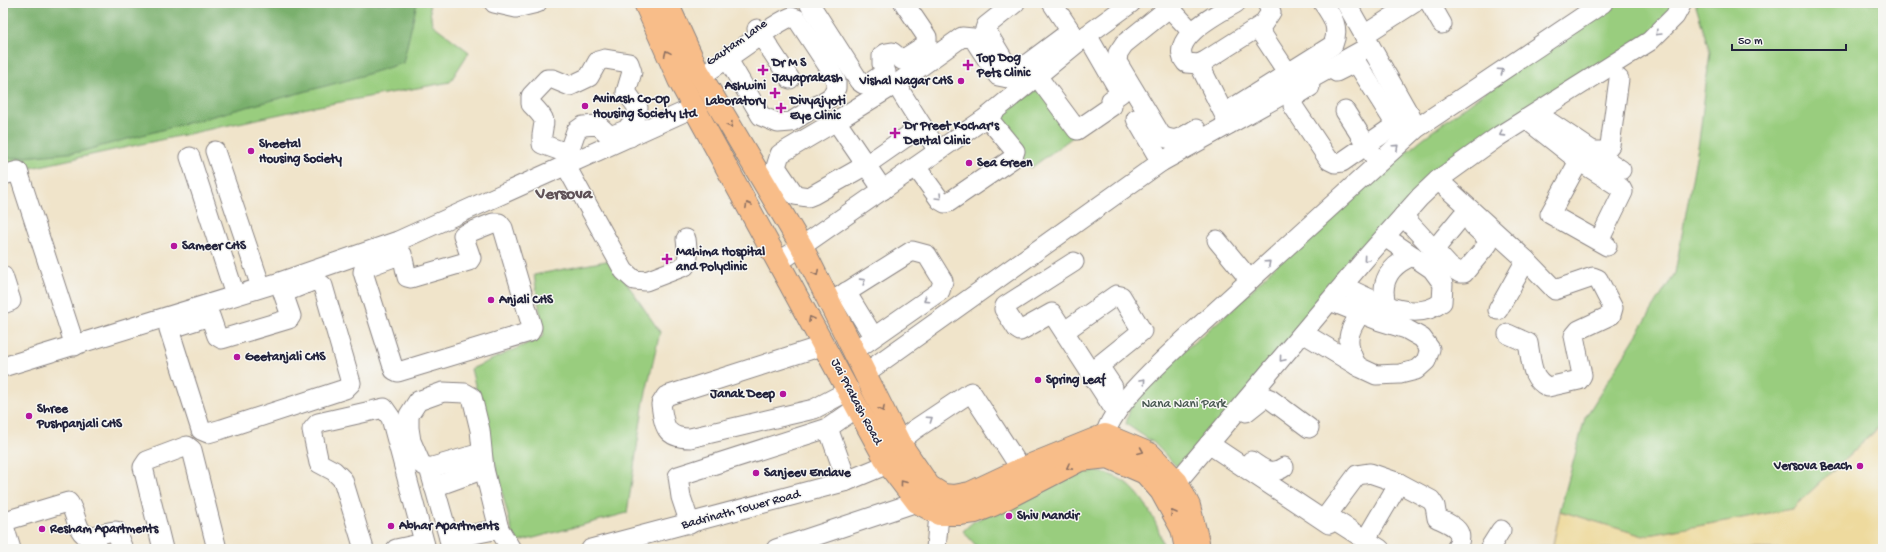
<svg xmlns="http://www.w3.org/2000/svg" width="1886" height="552" font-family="'Gochi Hand',sans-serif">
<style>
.green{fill:#99cd7e;stroke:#5e785c}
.forest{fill:#7ab06d;stroke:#4e6954}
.sand{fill:#eeda9e;stroke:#887e6c}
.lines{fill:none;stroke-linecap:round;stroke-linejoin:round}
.minor-casing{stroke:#898382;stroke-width:21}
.major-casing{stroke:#898382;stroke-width:24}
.minor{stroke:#fff;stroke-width:19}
.major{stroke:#f8bd89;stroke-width:22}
.oneway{stroke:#9c9ca7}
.oneway2{stroke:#8d7062}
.poi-dot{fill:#b5179e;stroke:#f6f6f2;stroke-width:1.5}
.labels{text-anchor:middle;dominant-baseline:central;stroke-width:3;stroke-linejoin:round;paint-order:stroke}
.street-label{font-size:13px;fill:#22223b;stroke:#f6f6f2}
.poi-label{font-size:13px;font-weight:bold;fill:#22223b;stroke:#f6f6f2;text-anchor:start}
.park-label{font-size:13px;fill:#46554f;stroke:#f6f6f2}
.district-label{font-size:17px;font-weight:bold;fill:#5f5257;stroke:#f6f6f2}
</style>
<rect width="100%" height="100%" fill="#f6f6f2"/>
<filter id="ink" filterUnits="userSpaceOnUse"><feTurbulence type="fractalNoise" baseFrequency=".025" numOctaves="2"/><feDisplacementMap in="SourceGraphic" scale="8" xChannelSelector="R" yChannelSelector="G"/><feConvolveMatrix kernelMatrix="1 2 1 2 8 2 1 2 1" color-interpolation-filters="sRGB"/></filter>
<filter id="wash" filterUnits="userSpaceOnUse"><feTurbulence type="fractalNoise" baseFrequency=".012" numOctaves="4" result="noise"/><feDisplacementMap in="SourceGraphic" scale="16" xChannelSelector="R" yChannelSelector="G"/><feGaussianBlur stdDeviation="0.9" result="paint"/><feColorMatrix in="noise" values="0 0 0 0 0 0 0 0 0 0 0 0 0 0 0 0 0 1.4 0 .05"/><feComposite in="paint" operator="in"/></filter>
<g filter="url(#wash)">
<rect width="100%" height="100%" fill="#f0e4ca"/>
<g class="green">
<polygon points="3,3 429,3 432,24 469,52 450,82 308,108 3,174"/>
<polygon points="1611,3 1675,3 1651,33 1434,175 1209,436 1176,466 1154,443 1126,424 1132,400 1165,367 1234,308 1302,239 1422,139 1521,65"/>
<polygon points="1695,3 1883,3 1883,423 1792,509 1643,536 1560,511 1585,418 1675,273 1699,141 1710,52"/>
<polygon points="1044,85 1077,134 1031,168 993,120"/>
<polygon points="611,260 660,332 644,401 627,513 515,543 471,369 544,336 534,275"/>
<path d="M1077 469C1093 470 1112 473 1125 482 1145 497 1159 525 1164 549H979L963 531 973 522Z"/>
</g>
<polygon class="forest" points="3,3 417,3 403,63 348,80 79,152 3,159"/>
<polygon class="sand" points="1883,424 1883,549 1552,549 1560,511 1643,536 1792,509"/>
</g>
<g filter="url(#ink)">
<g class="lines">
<defs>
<g id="minor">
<polyline points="494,3 516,8 537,3"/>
<polyline points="809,3 859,81 863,84 868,84 886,72 882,64 882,56 886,53 892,52 902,60 927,44 927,37 904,3"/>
<polyline points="1052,3 1078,42"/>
<polyline points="1165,3 1192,32"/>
<path d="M1175 3 1124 44 1118 53 1117 62 1161 135C1174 144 1183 137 1196 129"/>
<path d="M1236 3C1219 13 1166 39 1186 63L1199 64 1205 61 1263 24 1271 12 1267 3"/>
<polyline points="1346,3 1415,125"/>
<polyline points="1430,3 1442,24"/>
<polyline points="1258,28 1295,84"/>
<polyline points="757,29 790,79"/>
<polyline points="1087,35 1117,87"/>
<polyline points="1364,35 1414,3"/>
<polyline points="1199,64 1229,124"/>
<polyline points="1008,67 985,29 986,26 1015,3"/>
<polyline points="1336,72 1352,64 1358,65 1396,125"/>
<path d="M701 76C719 64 737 52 755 39 766 32 778 22 791 17L797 19 828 66 836 81V88L831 97 791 122 778 123 761 116 727 58"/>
<polyline points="1037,76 1077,130 1112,106 1111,100 1121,93"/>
<polyline points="1008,78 1071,31"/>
<polyline points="1310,87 1294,97 1293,106 1329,160 1335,163 1342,162 1410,115"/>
<path d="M1228 111 1333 45C1340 28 1333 17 1323 3"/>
<polyline points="1345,111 1373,155"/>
<polyline points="1539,115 1621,170"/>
<polyline points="1136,119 1161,162"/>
<polyline points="1526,119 1579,161 1550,214 1607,246"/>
<polyline points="836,121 780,154 776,167 795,195 808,197 813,195 866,165 922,126"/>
<path d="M626 130 610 136 598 125 583 126 576 131 569 151H561L542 144C540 119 553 126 531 104V96L547 79H553L570 86 589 77 598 61 605 59 629 63 632 72 626 92 638 108 635 119 626 130 630 137"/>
<polyline points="215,151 261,287"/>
<polyline points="938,151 902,94 898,83 962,37 973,38 998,76 1008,78"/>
<polyline points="1592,151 1605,151 1610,145 1619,79"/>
<polyline points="190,157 235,295"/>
<polyline points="1579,161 1621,188 1623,192 1599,241"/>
<polyline points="566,166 624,271 634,280 646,281 685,266 688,257 686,239"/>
<polyline points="916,167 940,200 945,203 949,202 1012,159 1015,151 987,117"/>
<polyline points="3,175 18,171 75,346"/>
<path d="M1438 180 1526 260 1555 290 1593 277 1598 279 1613 308 1611 315 1579 330 1574 336 1582 375 1579 380 1548 387C1530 378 1532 362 1528 343L1508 334"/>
<polyline points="883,190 836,121 891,87 899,88"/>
<polyline points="1403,216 1450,267 1460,273 1464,273 1488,244 1489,240 1473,225"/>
<polygon points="493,223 499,223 503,228 532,327 530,332 398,372 394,370 363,272 364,268 402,254 407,277 411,278 469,261 471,258 463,235"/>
<polyline points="1217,240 1250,280"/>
<polyline points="1434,250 1462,216"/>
<polyline points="779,262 987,117 1087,35 1131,3"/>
<polyline points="1074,262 1005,306 1004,309 1017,329 1020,331 1052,313 1116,412"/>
<polyline points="3,276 11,301 3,304"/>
<polygon points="313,281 318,282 323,286 351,383 345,389 222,429 208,433 201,430 169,329 210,316 217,336 222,339 289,319 291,316 283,293"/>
<path d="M1343 286C1371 299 1413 325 1442 302L1443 284 1432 269 1385 237"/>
<polyline points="846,292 873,336"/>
<polyline points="831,302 912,251 927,255 943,281 940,291 854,351"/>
<path d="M1387 307C1378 282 1390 265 1413 256"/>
<polyline points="1498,310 1526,260"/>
<polyline points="1065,331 1116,295 1121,296 1142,331 1101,364 1103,372 1113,387"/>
<polyline points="1303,333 1361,368 1376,375 1400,374 1416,370 1426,361 1430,349 1422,338 1406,329 1380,321 1330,301"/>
<path d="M825 345 666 396 661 404C664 426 665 438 690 438L814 409 850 390"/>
<path d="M1357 366C1345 344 1346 333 1361 313"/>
<polyline points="3,367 280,282 398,241 695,107"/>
<polyline points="864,374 1161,162 1370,46"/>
<polyline points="1246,412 1265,397 1270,399 1309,428"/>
<polyline points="828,428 858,407"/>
<polyline points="899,442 914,430 971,392 1021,469"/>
<polyline points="1209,444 1329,524 1333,519 1380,549"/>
<path d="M1105 450C1105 445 1104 439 1105 435 1113 405 1159 364 1182 342L1417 128 1603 3"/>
<path d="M1251 461C1262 469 1272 476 1284 467"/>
<polyline points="429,468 481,453"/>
<polyline points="1177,482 1365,259 1420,197 1438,180 1499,136 1650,41 1675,16 1682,3"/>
<polyline points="434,487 484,469"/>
<path d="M1328 514 1357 475 1370 473 1399 483 1431 500 1435 506 1437 518C1452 525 1467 530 1456 549"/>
<polyline points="690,524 681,497 678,476 828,428 847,481"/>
<polyline points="449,539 499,529"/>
<polyline points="1366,539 1399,483"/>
<path d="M11 549 4 526 5 521 68 502C76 509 76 534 88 536 96 537 107 531 116 531L123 549"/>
<polyline points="163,549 143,467 147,461 187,446 192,450 217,549"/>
<polyline points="364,549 343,480 334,471 319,463 312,430 318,423 384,408 391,418 426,549"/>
<polyline points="396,549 424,543"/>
<polyline points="452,549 429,468 421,464 411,441 409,428 409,415 418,401 443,392 465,393 472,397 480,430 484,469 499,529 511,549"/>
<polyline points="591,549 847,481 888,464"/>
<polyline points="776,549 917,502 926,491"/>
<polyline points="936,549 939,514 942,499"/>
<polyline points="1489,549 1501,530"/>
</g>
<g id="major">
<polyline points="645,3 679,80 888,464 917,502 939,514 959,514 975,512 993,505 1080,460 1108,457 1145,473 1161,491 1182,529 1186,549"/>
<polyline points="667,3 698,71 802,247 899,442 929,486 943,495 954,496 970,493 1021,469 1105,435 1150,454 1177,482 1189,506 1198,542"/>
</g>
</defs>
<use href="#minor" class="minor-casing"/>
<use href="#major" class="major-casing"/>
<use href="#minor" class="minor"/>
<use href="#major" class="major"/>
</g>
<defs><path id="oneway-chevron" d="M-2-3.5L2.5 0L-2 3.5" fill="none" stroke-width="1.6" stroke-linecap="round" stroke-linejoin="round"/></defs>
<g class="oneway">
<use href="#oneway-chevron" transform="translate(1658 33) rotate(134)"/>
<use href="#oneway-chevron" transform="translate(1501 71) rotate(-34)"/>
<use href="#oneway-chevron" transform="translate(1502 134) rotate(147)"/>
<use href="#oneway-chevron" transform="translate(1396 147) rotate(-42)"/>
<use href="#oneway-chevron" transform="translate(939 197) rotate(45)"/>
<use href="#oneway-chevron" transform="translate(1366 259) rotate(131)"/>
<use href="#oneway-chevron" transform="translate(1268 263) rotate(-42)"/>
<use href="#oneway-chevron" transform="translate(863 281) rotate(-32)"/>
<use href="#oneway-chevron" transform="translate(926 300) rotate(146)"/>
<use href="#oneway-chevron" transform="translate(1282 359) rotate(130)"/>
<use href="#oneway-chevron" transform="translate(1143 381) rotate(-48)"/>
<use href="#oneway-chevron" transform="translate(930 419) rotate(-34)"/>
</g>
<g class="oneway2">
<use href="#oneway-chevron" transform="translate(667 53) rotate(-114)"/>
<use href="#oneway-chevron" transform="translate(730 125) rotate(59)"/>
<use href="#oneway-chevron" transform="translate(748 205) rotate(-118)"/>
<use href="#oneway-chevron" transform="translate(816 273) rotate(63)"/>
<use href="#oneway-chevron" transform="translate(811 319) rotate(-119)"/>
<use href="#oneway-chevron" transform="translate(882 409) rotate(63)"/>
<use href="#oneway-chevron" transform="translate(1141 451) rotate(23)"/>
<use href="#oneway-chevron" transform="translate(1069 467) rotate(152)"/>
<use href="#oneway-chevron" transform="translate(903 483) rotate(-127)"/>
<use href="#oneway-chevron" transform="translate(1173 513) rotate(-119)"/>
</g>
</g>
<g class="poi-dot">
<path d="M966 59h4v4h4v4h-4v4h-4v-4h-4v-4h4z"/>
<path d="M761 64h4v4h4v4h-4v4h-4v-4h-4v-4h4z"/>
<circle cx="961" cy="81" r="4"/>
<path d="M773 87h4v4h4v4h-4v4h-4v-4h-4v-4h4z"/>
<circle cx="585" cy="106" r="4"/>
<path d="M779 102h4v4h4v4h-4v4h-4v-4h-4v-4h4z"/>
<path d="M893 127h4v4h4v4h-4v4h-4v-4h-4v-4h4z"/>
<circle cx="251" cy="151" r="4"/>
<circle cx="969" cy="163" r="4"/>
<circle cx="174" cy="246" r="4"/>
<path d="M665 253h4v4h4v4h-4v4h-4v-4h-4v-4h4z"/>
<circle cx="491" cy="300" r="4"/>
<circle cx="237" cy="357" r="4"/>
<circle cx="1038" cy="380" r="4"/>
<circle cx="783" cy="394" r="4"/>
<circle cx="29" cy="416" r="4"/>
<circle cx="1860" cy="466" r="4"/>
<circle cx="756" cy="473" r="4"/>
<circle cx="1009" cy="516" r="4"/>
<circle cx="391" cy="526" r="4"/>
<circle cx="42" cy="529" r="4"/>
</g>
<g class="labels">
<g class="street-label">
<text transform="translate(737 43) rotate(-35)">Gautam Lane</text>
<text transform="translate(856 402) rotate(62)">Jai Prakash Road</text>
<text transform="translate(741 510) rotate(-15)">Badrinath Tower Road</text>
</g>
<g class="poi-label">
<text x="977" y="58">Top Dog<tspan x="977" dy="15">Pets Clinic</tspan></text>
<text x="772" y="63">Dr M S<tspan x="772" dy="15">Jayaprakash</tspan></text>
<text x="953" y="81" text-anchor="end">Vishal Nagar CHS</text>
<text x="766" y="86" text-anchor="end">Ashwini<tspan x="766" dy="15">Laboratory</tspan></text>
<text x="593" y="99">Avinash Co-Op<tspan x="593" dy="15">Housing Society Ltd</tspan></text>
<text x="790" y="101">Divyajyoti<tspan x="790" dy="15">Eye Clinic</tspan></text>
<text x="904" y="126">Dr Preet Kochar's<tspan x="904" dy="15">Dental Clinic</tspan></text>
<text x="259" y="144">Sheetal<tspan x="259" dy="15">Housing Society</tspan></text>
<text x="977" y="163">Sea Green</text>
<text x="182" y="246">Sameer CHS</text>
<text x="676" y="252">Mahima Hospital<tspan x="676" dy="15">and Polyclinic</tspan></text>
<text x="499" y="300">Anjali CHS</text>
<text x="245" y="357">Geetanjali CHS</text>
<text x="1046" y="380">Spring Leaf</text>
<text x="775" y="394" text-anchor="end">Janak Deep</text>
<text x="37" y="409">Shree<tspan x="37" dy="15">Pushpanjali CHS</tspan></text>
<text x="1852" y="466" text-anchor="end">Versova Beach</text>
<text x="764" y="473">Sanjeev Enclave</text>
<text x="1017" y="516">Shiv Mandir</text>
<text x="399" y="526">Abhar Apartments</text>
<text x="50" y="529">Resham Apartments</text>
</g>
<g class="park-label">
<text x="1184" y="404">Nana Nani Park</text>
</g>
<g class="district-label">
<text x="564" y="195">Versova</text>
</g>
</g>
<rect width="1886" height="552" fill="none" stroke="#f6f6f2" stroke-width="16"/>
<path d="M1732 44v6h114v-6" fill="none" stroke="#22223b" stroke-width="2"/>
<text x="1738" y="44" font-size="12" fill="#22223b" stroke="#f6f6f2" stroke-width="3" paint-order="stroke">50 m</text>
</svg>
